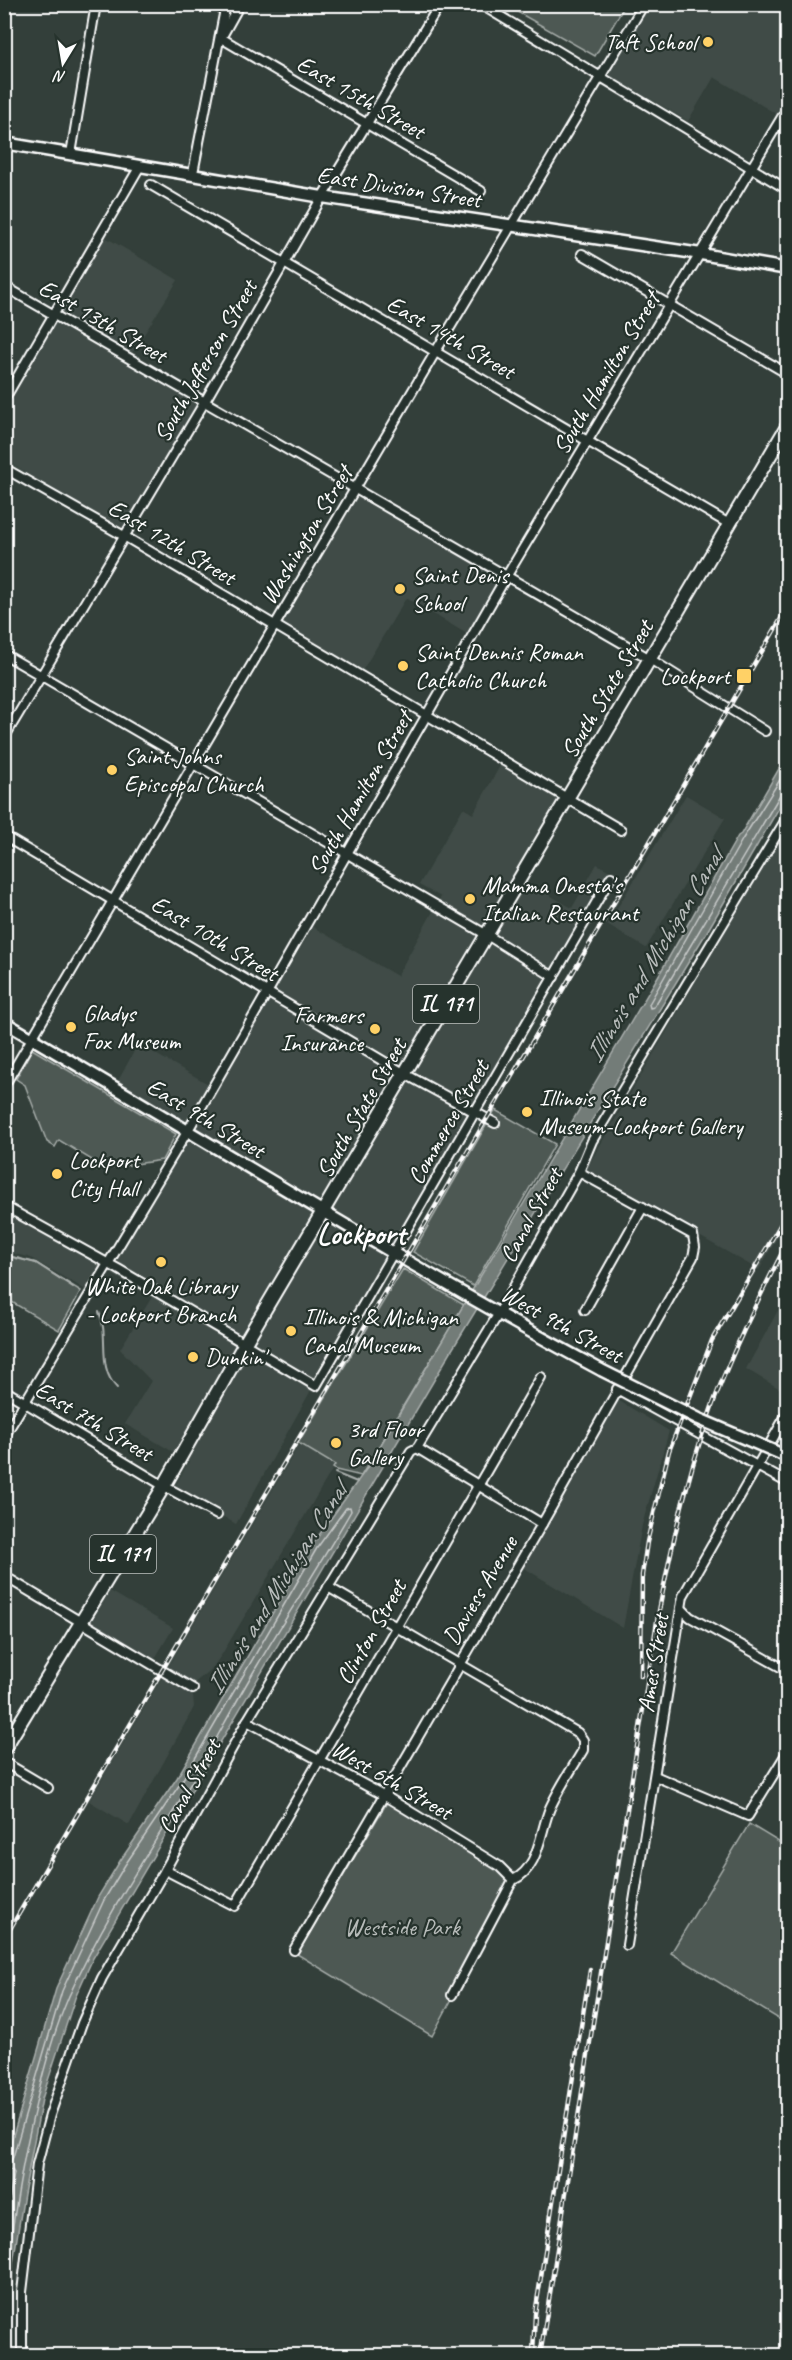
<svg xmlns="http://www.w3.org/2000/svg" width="792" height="2360" font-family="Caveat,sans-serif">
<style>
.built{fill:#404c47}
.green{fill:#4d5853;stroke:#a6aca9;stroke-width:1.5}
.water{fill:#737b78;stroke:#abb0ae;stroke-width:1.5}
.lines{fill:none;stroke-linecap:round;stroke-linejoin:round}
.shore{stroke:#c7cac9;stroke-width:1.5}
.stream{stroke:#abb0ae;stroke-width:2}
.street-casing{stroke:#fff;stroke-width:12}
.secondary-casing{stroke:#fff;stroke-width:15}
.primary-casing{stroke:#fff;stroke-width:16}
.street{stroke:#26332d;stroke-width:8}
.secondary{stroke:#26332d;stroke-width:10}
.primary{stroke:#26332d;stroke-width:12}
.rail-casing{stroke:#fff;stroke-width:4.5}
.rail{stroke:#26332d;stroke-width:2;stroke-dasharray:7;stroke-linecap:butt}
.secondary-bridge-casing{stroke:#fff;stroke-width:15;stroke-linecap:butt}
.secondary-bridge{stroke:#26332d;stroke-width:10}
.poi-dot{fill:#ffd166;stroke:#26332d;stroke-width:2}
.labels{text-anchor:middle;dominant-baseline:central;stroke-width:4.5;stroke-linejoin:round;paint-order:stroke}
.shield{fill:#26332d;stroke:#bec2c0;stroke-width:1.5}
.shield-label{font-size:22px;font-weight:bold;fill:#fff}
.poi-label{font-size:24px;fill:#fff;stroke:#26332d;text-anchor:start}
.street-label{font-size:24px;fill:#fff;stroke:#26332d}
.park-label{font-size:24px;fill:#b8bcba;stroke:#26332d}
.water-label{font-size:26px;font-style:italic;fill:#b9bdbc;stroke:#26332d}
.district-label{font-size:30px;font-weight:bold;fill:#fff;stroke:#26332d}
</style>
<rect width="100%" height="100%" fill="#333f3a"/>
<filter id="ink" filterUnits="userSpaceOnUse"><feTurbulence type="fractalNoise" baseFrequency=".0167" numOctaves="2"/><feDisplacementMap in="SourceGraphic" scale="12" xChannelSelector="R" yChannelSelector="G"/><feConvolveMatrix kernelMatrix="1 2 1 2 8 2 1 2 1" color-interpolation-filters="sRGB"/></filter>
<g filter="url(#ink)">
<g class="built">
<polygon points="780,5 787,9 788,99 778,115 714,77 688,121 609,75 650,5"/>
<polygon points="105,237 178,280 126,363 198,405 122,530 5,460 5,411"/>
<polygon points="358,496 502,580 469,635 406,598 362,671 282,625"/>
<polygon points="501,764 559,798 514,875 572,908 597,864 617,875 315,1383 236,1524 174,1488 189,1461 125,1424 151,1381 120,1349 152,1297 108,1272 197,1128 118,1081 138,1044 217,1089 313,927 397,976 441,897 419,885 463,808 473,814"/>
<polygon points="686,795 725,818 646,948 607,925"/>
<polygon points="787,826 787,1220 759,1270 585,1171"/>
<polygon points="4,1210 101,1263 86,1290 29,1257 5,1252"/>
<polygon points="787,1294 787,1393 746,1369"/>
<polygon points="611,1396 669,1431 642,1525 623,1628 516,1563"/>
<polygon points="300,1443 335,1465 222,1654 213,1667 192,1685 194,1707 129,1825 89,1801"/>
<polygon points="110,1591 173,1628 154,1660 91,1623"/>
</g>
<g class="green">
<polygon points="505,5 625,4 625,5 595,56"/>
<polygon points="32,1049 176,1134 162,1160 96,1170 89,1166 92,1160 59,1140 55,1147 47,1142 25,1085 16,1079"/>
<polygon points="495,1110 555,1144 473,1286 413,1252"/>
<polygon points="5,1255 36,1263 81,1291 59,1330 5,1298"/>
<polygon points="403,1269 464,1305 361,1476 336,1470 333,1468 335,1465 298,1443"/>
<polygon points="392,1794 518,1876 432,2036 297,1954"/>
<polygon points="749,1824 787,1847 787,2024 671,1953"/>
</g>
<polygon class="water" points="787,755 787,794 708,930 450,1353 93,1958 75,1998 42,2099 24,2194 13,2263 9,2329 11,2355 5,2356 4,2172 7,2156 56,1989 98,1897 120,1861 177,1778 312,1545 367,1468 660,973 738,836 741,834"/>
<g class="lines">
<g class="shore">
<polyline points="788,767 742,840 649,1004 650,1008 654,1007 780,795 788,792"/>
<path d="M4 2163 10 2162 13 2157 62 1991 104 1900 125 1865 182 1781 317 1548 346 1508 350 1507 351 1511C321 1563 288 1614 257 1666 233 1706 212 1748 188 1788 146 1856 101 1924 69 1996 48 2045 37 2097 26 2149 16 2201 8 2252 4 2305"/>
<polyline points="4,2170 12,2170 14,2173 4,2230"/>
</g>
<g class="stream">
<polyline points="4,1255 36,1263 73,1287"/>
<path d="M99 1312C110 1337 96 1366 117 1388"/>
<polyline points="335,1473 357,1482"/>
</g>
<defs>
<g id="street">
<polyline points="240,4 221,38 481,191"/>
<polyline points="480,4 788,190"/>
<polyline points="71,154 96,4"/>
<polyline points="193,173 226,4"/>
<polyline points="151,185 729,524"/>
<polyline points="582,254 788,374"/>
<polyline points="4,286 650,659 765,731"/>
<polyline points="4,400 140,166"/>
<polyline points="4,468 124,536 621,830"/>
<polyline points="4,654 487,935 554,977"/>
<polyline points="4,738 204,403 322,197 440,4"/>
<polyline points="4,836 405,1074 495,1123"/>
<polyline points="4,1086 436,351 644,4"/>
<polyline points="4,1206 118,1269 316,1386 611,877"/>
<polyline points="585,1310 643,1207"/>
<polyline points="617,1389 788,1483"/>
<polyline points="4,1390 164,1486 217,1515"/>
<polyline points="4,1437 187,1132 506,577 788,107"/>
<polyline points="417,1448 542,1524"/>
<polyline points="4,1576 193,1689"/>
<path d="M328 1587 578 1733 583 1740V1750C572 1769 559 1788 550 1808 540 1832 539 1869 513 1880L452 1995"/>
<polyline points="681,1608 690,1617 788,1671"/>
<polyline points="247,1721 385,1796 499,1866 513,1880"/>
<polyline points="4,1762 48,1788"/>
<polyline points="655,1776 748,1816 788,1751"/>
<polyline points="165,1870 235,1906 541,1377"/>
<polyline points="627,1945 683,1596 788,1412"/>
<polyline points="294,1950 542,1524 693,1257 695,1247 693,1235 579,1172"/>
<polyline points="22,2356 22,2292 37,2164 50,2115 82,2023 102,1978 165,1870 247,1721 411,1451 417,1448 499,1313 579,1172 592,1141 788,816"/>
</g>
<g id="secondary">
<polyline points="4,143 322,197 701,254 788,269"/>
<path d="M4 1022C203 1138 398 1261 601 1370"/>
</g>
<polyline id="primary" points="4,1749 164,1486 245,1343 788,425"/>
</defs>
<use href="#street" class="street-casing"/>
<use href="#secondary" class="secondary-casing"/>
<use href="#primary" class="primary-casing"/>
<use href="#street" class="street"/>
<use href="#secondary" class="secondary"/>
<use href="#primary" class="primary"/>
<defs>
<g id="rail">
<polyline points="641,1676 642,1575 647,1542 669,1451 712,1340 788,1212"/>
<polyline points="4,1939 788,607"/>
<polyline points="533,2353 535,2314 590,1970"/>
<path d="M540 2356 657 1621C673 1538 691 1456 723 1378 742 1331 765 1286 788 1241"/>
</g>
</defs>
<use href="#rail" class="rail-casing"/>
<use href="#rail" class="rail"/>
<defs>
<polyline id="secondary-bridge" points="601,1370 699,1419 788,1457"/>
</defs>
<use href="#secondary-bridge" class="secondary-bridge-casing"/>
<use href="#secondary-bridge" class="secondary-bridge"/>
</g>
</g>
<g class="poi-dot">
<circle cx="708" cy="42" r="6"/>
<circle cx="400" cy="589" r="6"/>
<circle cx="403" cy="666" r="6"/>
<rect x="736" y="668" width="16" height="16" rx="3"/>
<circle cx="112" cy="770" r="6"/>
<circle cx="470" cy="899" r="6"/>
<circle cx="71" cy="1027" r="6"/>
<circle cx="375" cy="1029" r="6"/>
<circle cx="527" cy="1112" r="6"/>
<circle cx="57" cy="1174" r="6"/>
<circle cx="161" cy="1262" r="6"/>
<circle cx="291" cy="1331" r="6"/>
<circle cx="193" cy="1357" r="6"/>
<circle cx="336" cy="1443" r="6"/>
</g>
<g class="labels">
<g class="shield">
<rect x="413" y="985" width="66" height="38" rx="4.5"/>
<rect x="90" y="1535" width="66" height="38" rx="4.5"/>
</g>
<g class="shield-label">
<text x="446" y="1004">IL 171</text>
<text x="123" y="1554">IL 171</text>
</g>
<g class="poi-label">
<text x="696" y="42" text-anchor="end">Taft School</text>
<text x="412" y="575">Saint Denis<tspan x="412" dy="28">School</tspan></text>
<text x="415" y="652">Saint Dennis Roman<tspan x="415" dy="28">Catholic Church</tspan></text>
<text x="730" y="676" text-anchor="end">Lockport</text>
<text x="124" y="756">Saint Johns<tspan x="124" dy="28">Episcopal Church</tspan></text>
<text x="482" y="885">Mamma Onesta's<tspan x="482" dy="28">Italian Restaurant</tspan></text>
<text x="83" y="1013">Gladys<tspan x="83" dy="28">Fox Museum</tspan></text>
<text x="363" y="1015" text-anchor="end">Farmers<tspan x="363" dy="28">Insurance</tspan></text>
<text x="539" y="1098">Illinois State<tspan x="539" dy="28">Museum-Lockport Gallery</tspan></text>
<text x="69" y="1160">Lockport<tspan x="69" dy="28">City Hall</tspan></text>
<text x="161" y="1286" text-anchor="middle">White Oak Library<tspan x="161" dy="28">- Lockport Branch</tspan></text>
<text x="303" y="1317">Illinois &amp; Michigan<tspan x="303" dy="28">Canal Museum</tspan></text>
<text x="205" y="1357">Dunkin'</text>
<text x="348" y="1429">3rd Floor<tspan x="348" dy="28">Gallery</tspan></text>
</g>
<g class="street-label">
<text transform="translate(361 97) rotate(30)">East 15th Street</text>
<text transform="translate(399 187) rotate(9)">East Division Street</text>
<text transform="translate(103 321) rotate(30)">East 13th Street</text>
<text transform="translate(451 337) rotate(30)">East 14th Street</text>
<text transform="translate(205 361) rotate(-60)">South Jefferson Street</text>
<text transform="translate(606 373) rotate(-59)">South Hamilton Street</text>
<text transform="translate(306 535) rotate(-59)">Washington Street</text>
<text transform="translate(172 542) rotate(31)">East 12th Street</text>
<text transform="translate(607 689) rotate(-59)">South State Street</text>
<text transform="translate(360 793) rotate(-60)">South Hamilton Street</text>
<text transform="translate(215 938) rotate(31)">East 10th Street</text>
<text transform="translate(361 1108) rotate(-60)">South State Street</text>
<text transform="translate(206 1118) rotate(31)">East 9th Street</text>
<text transform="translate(448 1122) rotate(-60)">Commerce Street</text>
<text transform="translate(531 1215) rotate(-61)">Canal Street</text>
<text transform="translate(562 1324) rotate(29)">West 9th Street</text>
<text transform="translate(94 1421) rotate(31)">East 7th Street</text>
<text transform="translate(480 1590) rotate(-59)">Daviess Avenue</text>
<text transform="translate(371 1632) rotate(-60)">Clinton Street</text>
<text transform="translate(653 1663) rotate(-81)">Ames Street</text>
<text transform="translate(392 1780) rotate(30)">West 6th Street</text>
<text transform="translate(189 1786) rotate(-61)">Canal Street</text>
</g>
<g class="park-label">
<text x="402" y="1927">Westside Park</text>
</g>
<g class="water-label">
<text transform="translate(654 956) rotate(-59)">Illinois and Michigan Canal</text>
<text transform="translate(276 1589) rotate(-58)">Illinois and Michigan Canal</text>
</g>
<g class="district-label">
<text x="361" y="1234">Lockport</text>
</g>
</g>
<rect width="792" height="2360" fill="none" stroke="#26332d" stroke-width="24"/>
<rect x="12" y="12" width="768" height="2336" fill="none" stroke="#fff" stroke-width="2" filter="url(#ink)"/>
<g transform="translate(63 63) rotate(191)" stroke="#26332d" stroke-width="4.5" paint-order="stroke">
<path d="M0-4.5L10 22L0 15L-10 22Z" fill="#ffffff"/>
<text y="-9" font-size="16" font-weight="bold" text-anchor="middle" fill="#ffffff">N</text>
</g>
</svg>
